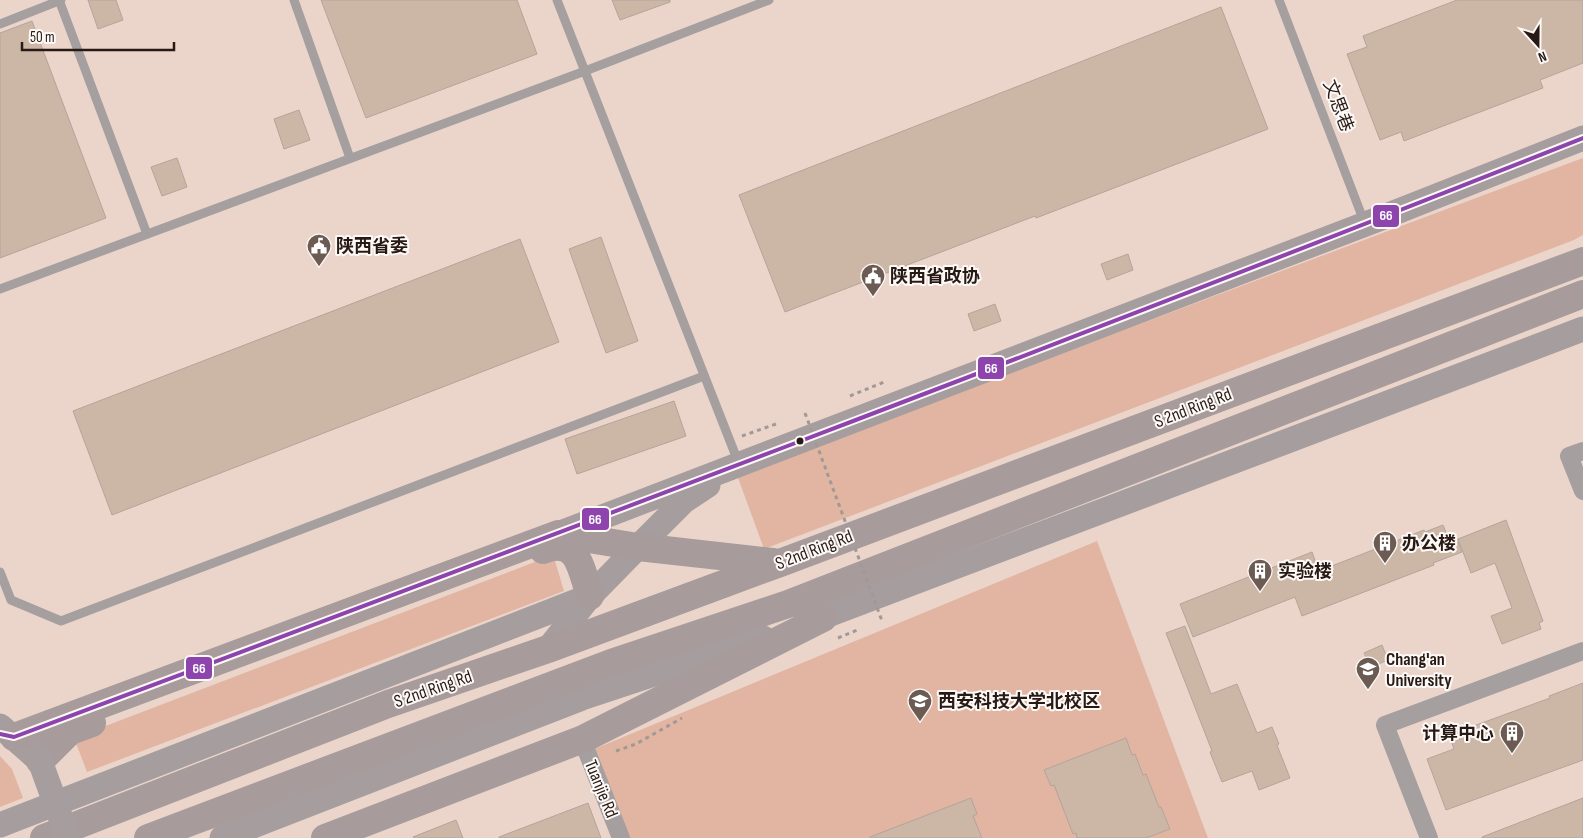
<svg xmlns="http://www.w3.org/2000/svg" width="1583" height="838" font-family="'Sofia Sans Condensed','Noto Sans SC',sans-serif">
<style>
.green{fill:#e2b5a2}
.building{fill:#ccb7a7;stroke:#b3a49b}
.lines{fill:none;stroke-linecap:round;stroke-linejoin:round}
.path{stroke:#a09996;stroke-width:3;stroke-dasharray:4 4;stroke-linecap:butt}
.lane{stroke:#a59fa0;stroke-width:9}
.street{stroke:#a59fa0;stroke-width:18}
.secondary{stroke:#a69e9e;stroke-width:25}
.highway{stroke:#a79c9b;stroke-width:28}
.path-bridge{stroke:#a09996;stroke-width:3;stroke-dasharray:4 4;stroke-linecap:butt}
.secondary-bridge{stroke:#a69e9e;stroke-width:25}
.bus-1-casing{stroke:#fdf9f7;stroke-width:8}
.bus-1{stroke:#8e44ad;stroke-width:4}
.bus-dot{fill:#271913;stroke:#fdf9f7;stroke-width:2}
.labels{text-anchor:middle;dominant-baseline:central;stroke-width:4;stroke-linejoin:round;paint-order:stroke}
.street-label{font-size:18px;fill:#271913;stroke:#fdf9f7}
.poi-label{font-size:18px;font-weight:bold;fill:#271913;stroke:#fdf9f7;text-anchor:start}
.line-badge{stroke:#fdf9f7;stroke-width:2}
.badge-label{font-size:14px;text-anchor:middle;font-weight:bold;fill:#fff}
</style>
<rect width="100%" height="100%" fill="#ebd5cb"/>
<g class="green">
<polygon points="1583,158 1583,235 1574,240 764,549 737,475"/>
<polygon points="1097,541 1208,838 621,838 587,752"/>
<polygon points="545,558 555,561 564,591 87,772 74,738"/>
<polygon points="0,756 12,769 23,798 0,807"/>
</g>
<g class="building">
<polygon points="88,0 116,0 123,20 98,29"/>
<polygon points="321,0 517,0 537,54 366,118"/>
<polygon points="612,0 670,0 670,2 620,20"/>
<polygon points="1457,0 1583,0 1583,63 1540,80 1543,88 1404,141 1401,132 1380,140 1347,54 1367,47 1363,36"/>
<polygon points="1221,7 1268,129 1036,218 1035,216 785,312 739,195"/>
<polygon points="32,21 106,218 0,258 0,33"/>
<polygon points="299,110 310,140 284,149 274,119"/>
<polygon points="177,158 187,187 162,196 151,167"/>
<polygon points="601,237 638,341 606,353 569,249"/>
<polygon points="520,239 559,342 112,515 73,411"/>
<polygon points="1128,254 1133,270 1107,280 1101,264"/>
<polygon points="995,304 1001,321 974,331 968,314"/>
<polygon points="674,401 686,436 577,474 565,439"/>
<polygon points="1506,520 1543,621 1539,623 1541,629 1502,644 1491,616 1512,608 1495,563 1471,573 1458,539"/>
<polygon points="1443,525 1448,537 1455,534 1462,552 1433,563 1434,565 1302,616 1295,597 1193,637 1180,604 1312,552 1319,571 1424,530 1425,532"/>
<polygon points="1185,626 1211,694 1237,684 1257,733 1272,727 1279,744 1277,745 1290,778 1259,790 1252,771 1222,782 1210,752 1212,751 1166,633"/>
<polygon points="1382,645 1388,660 1371,667 1364,653"/>
<polygon points="1583,683 1583,760 1446,810 1427,759 1454,749 1449,735 1550,698 1549,696"/>
<polygon points="1126,738 1132,755 1135,754 1143,775 1146,774 1159,807 1161,807 1170,829 1146,838 1077,838 1076,833 1073,834 1054,785 1051,786 1044,770"/>
<polygon points="971,798 977,814 973,816 982,838 870,838 870,837"/>
<polygon points="1583,798 1583,838 1482,838 1482,837"/>
<polygon points="588,803 601,838 499,838 499,837"/>
<polygon points="456,820 463,838 414,838 413,837"/>
</g>
<g class="lines">
<g class="path">
<polyline points="850,396 884,382"/>
<polyline points="742,436 776,424"/>
<polyline points="838,638 860,629"/>
<polyline points="616,751 636,744 682,718"/>
</g>
<g class="lane">
<polyline points="59,0 147,234"/>
<polyline points="294,0 350,158"/>
<polyline points="557,0 739,464"/>
<polyline points="1279,0 1365,224"/>
<polyline points="0,24 61,0"/>
<polyline points="0,289 585,71 769,0"/>
<polyline points="0,572 11,600 61,621 704,376"/>
</g>
<g class="street">
<polyline points="1583,451 1569,456 1583,491"/>
<polyline points="583,739 587,752 621,838"/>
<polyline points="1429,838 1385,725 1583,651"/>
</g>
<g class="secondary">
<polyline points="558,534 1376,220 1583,138"/>
<polyline points="804,624 1583,329"/>
<polyline points="548,649 590,596 638,547 684,501 708,485"/>
<polyline points="0,726 40,761"/>
<polyline points="0,825 590,596"/>
<polyline points="222,838 582,698 763,638"/>
</g>
<g class="highway">
<path d="M543 550C579 536 581 570 590 596"/>
<polyline points="14,737 558,534 638,547 773,562"/>
<polyline points="40,761 70,731 92,723"/>
<polyline points="44,838 388,704 548,649 780,563 1583,261"/>
<polyline points="148,838 611,663 788,604 1583,294"/>
<polyline points="325,838 583,739 823,618"/>
</g>
<polyline class="path-bridge" points="805,413 882,621"/>
<polyline class="secondary-bridge" points="40,761 68,838"/>
<defs>
<path id="bus-1" d="M0 734 14 737C538 541 1063 344 1583 138"/>
</defs>
<use href="#bus-1" class="bus-1-casing"/>
<use href="#bus-1" class="bus-1"/>
</g>
<defs>
<symbol id="civic-pin" viewBox="-11 -11 22 30"><path d="M0 17L-7.5 6A9.5 9.5 0 1 1 7.5 6Z" fill="#6c5b53" stroke="#fdf9f7"/><path d="M-.6-6.5H3V-4.5H.6V-3L4-1V1h2V6H-6V1h2V-1L-.6-3ZM-1.2 2.5V6h2.4V2.5Z" fill="#fff"/></symbol>
<symbol id="building-pin" viewBox="-11 -11 22 30"><path d="M0 17L-7.5 6A9.5 9.5 0 1 1 7.5 6Z" fill="#6c5b53" stroke="#fdf9f7"/><path d="M-4-6H4V6H1V3H-1V6H-4ZM-2.5-4.3h1.7v1.8h-1.7ZM.8-4.3h1.7v1.8H.8ZM-2.5-1h1.7V.8h-1.7ZM.8-1h1.7V.8H.8Z" fill="#fff"/></symbol>
<symbol id="university-pin" viewBox="-11 -11 22 30"><path d="M0 17L-7.5 6A9.5 9.5 0 1 1 7.5 6Z" fill="#6c5b53" stroke="#fdf9f7"/><path d="M0-5L7-2L0 1L-7-2ZM-4 1L0 2.5L4 1V4Q0 6-4 4Z" fill="#fff"/></symbol>
</defs>
<g fill-rule="evenodd">
<use href="#civic-pin" x="305" y="232" width="28" height="38"/>
<use href="#civic-pin" x="859" y="262" width="28" height="38"/>
<use href="#building-pin" x="1371" y="529" width="28" height="38"/>
<use href="#building-pin" x="1246" y="557" width="28" height="38"/>
<use href="#university-pin" x="1354" y="655" width="28" height="38"/>
<use href="#university-pin" x="906" y="687" width="28" height="38"/>
<use href="#building-pin" x="1498" y="719" width="28" height="38"/>
</g>
<circle class="bus-dot" cx="800" cy="441" r="4.5"/>
<g class="labels">
<g class="street-label">
<text transform="translate(1338 106) rotate(69)">文思巷</text>
<text transform="translate(1193 408) rotate(-21)">S 2nd Ring Rd</text>
<text transform="translate(814 550) rotate(-21)">S 2nd Ring Rd</text>
<text transform="translate(433 689) rotate(-19)">S 2nd Ring Rd</text>
<text transform="translate(601 789) rotate(68)">Tuanjie Rd</text>
</g>
<g class="poi-label">
<text x="336" y="246">陕西省委</text>
<text x="890" y="276">陕西省政协</text>
<text x="1402" y="543">办公楼</text>
<text x="1278" y="571">实验楼</text>
<text x="1386" y="659">Chang'an<tspan x="1386" dy="21">University</tspan></text>
<text x="938" y="701">西安科技大学北校区</text>
<text x="1494" y="733" text-anchor="end">计算中心</text>
</g>
</g>
<g class="line-badge">
<rect x="1372" y="204" width="28" height="24" rx="5" fill="#8e44ad"/>
<rect x="977" y="356" width="28" height="24" rx="5" fill="#8e44ad"/>
<rect x="581" y="507" width="29" height="24" rx="5" fill="#8e44ad"/>
<rect x="185" y="656" width="28" height="24" rx="5" fill="#8e44ad"/>
</g>
<g class="badge-label">
<text x="1386" y="220">66</text>
<text x="991" y="373">66</text>
<text x="595" y="524">66</text>
<text x="199" y="673">66</text>
</g>
<g transform="translate(1538 45) rotate(159)" stroke="#fdf9f7" stroke-width="4" paint-order="stroke">
<path d="M0-4L9 19L0 12L-9 19Z" fill="#271913"/>
<text y="-8" font-size="14" font-weight="bold" text-anchor="middle" fill="#271913">N</text>
</g>
<path d="M22 42v8h152v-8" fill="none" stroke="#271913" stroke-width="2.5"/>
<text x="30" y="42" font-size="15" fill="#271913" stroke="#fdf9f7" stroke-width="4" paint-order="stroke">50 m</text>
</svg>
